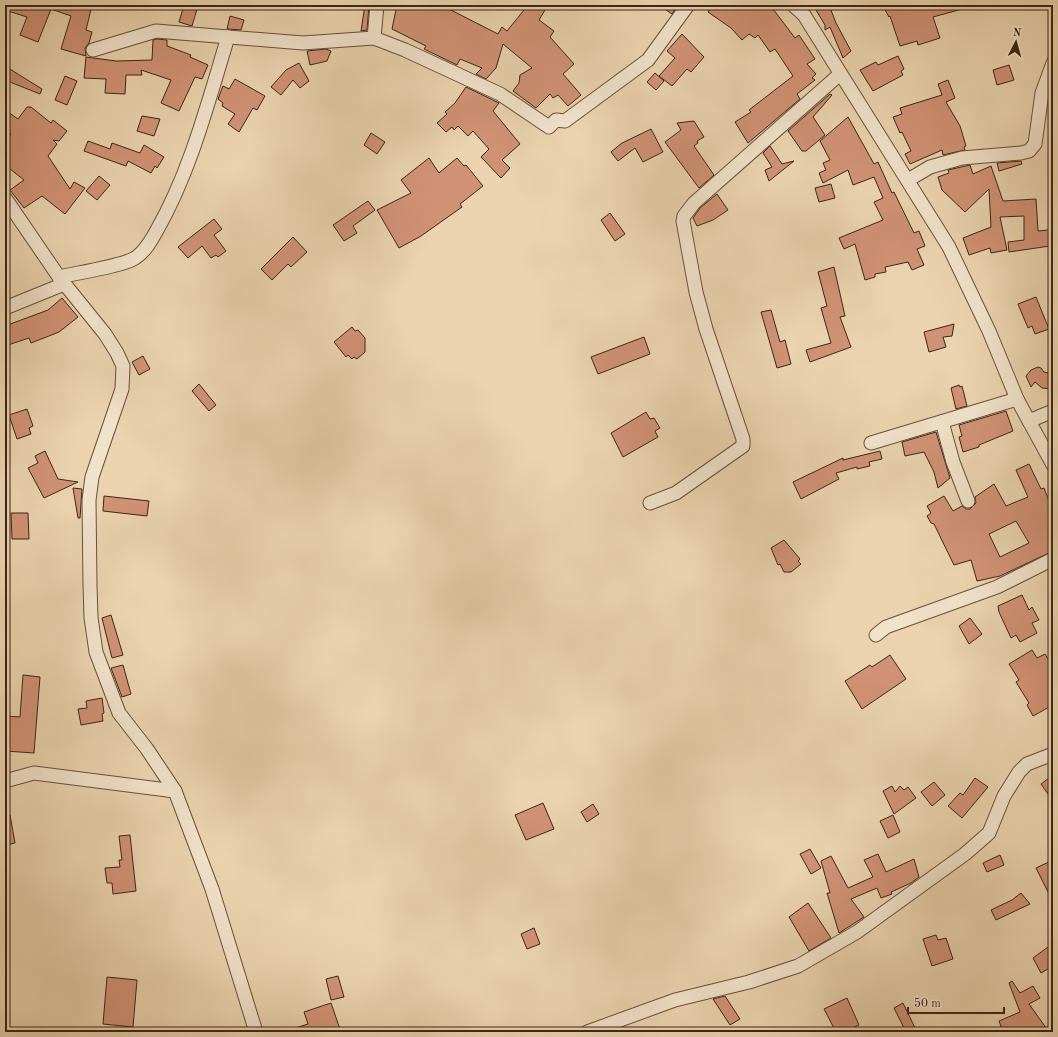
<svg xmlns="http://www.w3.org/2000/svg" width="1058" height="1037" font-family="'Old Standard TT',serif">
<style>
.building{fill:#d09275;stroke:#3b2517;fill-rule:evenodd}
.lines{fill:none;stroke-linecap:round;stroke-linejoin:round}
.minor-casing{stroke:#67503d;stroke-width:15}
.minor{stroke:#f1e2ca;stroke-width:13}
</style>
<rect width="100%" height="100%" fill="#ead3ae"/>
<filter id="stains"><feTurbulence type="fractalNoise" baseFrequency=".005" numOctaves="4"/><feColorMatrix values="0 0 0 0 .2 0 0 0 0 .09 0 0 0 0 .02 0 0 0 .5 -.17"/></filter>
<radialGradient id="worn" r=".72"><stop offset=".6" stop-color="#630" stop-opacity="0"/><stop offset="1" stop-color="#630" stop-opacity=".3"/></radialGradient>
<g class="building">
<polygon points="5,5 92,5 86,30 92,32 89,43 85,48 86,56 61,49 71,16 51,9 38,42 20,35 27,17 5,10"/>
<polygon points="184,5 197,9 192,26 179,22"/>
<polygon points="365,5 369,5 367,30 361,31"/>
<polygon points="397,5 441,5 498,34 502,27 507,31 528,5 548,5 539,20 554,31 550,37 574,64 563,74 581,95 568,106 558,95 553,98 550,94 536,108 513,91 519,83 520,75 532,68 503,44 496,68 486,79 476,74 482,68 460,59 457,65 424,49 426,46 392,29"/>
<polygon points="659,5 678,5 672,14"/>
<polygon points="713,5 770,5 795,38 799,35 815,59 807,64 816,74 812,78 815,80 797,94 800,99 748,143 735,122 751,112 749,110 793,76 775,49 770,52 758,35 755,38 749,34 742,40 731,28 708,12"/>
<polygon points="813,5 829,5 836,23 851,51 843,58 830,27 825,30 825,25"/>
<polygon points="887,5 965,5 966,8 933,17 940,38 918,45 917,41 900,46 890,16 889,17 884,8"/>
<polygon points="230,16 244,20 241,30 227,29"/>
<polygon points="682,34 704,57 691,72 687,69 672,86 659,76 675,58 667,51"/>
<polygon points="157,39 167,40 167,46 191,55 190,57 208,65 202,79 195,77 179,111 161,103 171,80 141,70 142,75 126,75 125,94 105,93 106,79 84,78 86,57 116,61 152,60 153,40"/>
<polygon points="326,49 331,51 327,61 310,65 307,51"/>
<polygon points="898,56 904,69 901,71 903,75 873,91 860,70 876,62 878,65"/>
<polygon points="299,63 309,81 300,88 293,80 281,95 271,87 286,70"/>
<polygon points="1009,65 1014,80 997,85 993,70"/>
<polygon points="5,66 42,89 40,94 5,80"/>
<polygon points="655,73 664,81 656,90 647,82"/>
<polygon points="65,76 77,81 67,105 55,100"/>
<polygon points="235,79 265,96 257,110 253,108 239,132 228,124 235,114 222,106 223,103 218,99 223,86 229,89"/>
<polygon points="948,80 955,98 946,102 960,126 966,146 964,147 965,150 943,155 942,150 910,164 905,154 911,151 902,132 900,133 893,117 902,114 900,108 942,95 938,84"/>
<polygon points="466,87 499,103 493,111 520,144 502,160 510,168 501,178 481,157 489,149 473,131 468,136 458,126 454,130 452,127 446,132 437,123 447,114 445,112 455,103"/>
<polygon points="830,94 832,95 813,117 825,135 806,151 802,151 788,131"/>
<polygon points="27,107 31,107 51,123 53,120 67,131 59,141 53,140 57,144 48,156 70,189 74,182 85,188 65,214 42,196 24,208 10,190 24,180 5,165 5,142 11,134 5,130 5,110 18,119"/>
<polygon points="142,116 160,119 154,136 137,131"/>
<polygon points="848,117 874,164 878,162 892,193 894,192 914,233 919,231 925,246 917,249 924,265 912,270 908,262 885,267 886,272 875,274 875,277 865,280 855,244 844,249 839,238 883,220 874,202 883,198 874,177 853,185 848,170 823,183 819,173 826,170 823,163 830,160 820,141"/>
<polygon points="694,121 704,137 697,141 698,143 694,146 714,175 699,188 665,142 681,130 677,123"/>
<polygon points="651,129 663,152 643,162 635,148 618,161 611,152 622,143"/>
<polygon points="371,133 385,142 377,154 364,145"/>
<polygon points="88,141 110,149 112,143 140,153 144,145 164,157 157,168 155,166 151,173 128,161 126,166 84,151"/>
<polygon points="770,146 782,164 794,161 769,181 765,170 772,167 763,153"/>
<polygon points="429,158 439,173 457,158 464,166 466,165 483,186 460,204 462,207 421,236 399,248 377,210 411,193 401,180"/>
<polygon points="1021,161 1022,164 999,171 997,163"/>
<polygon points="970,165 973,174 991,166 1003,201 1036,199 1038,231 1049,230 1050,246 1009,252 1008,242 1024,240 1024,216 1000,217 1007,250 991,253 990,248 969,255 963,238 991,227 989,189 965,212 942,190 938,177 949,173 948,170"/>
<polygon points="99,176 110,185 97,200 86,191"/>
<polygon points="831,184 835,198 819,202 815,188"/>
<polygon points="717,194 728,210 713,220 697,226 693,218 700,208"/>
<polygon points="368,201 375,210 353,226 357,233 344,241 333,225"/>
<polygon points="610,213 625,234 615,241 601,220"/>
<polygon points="214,219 222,229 214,235 226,251 218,257 216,255 211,258 202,246 188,258 178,247"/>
<polygon points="293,237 307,252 291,267 288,264 272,280 261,269"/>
<polygon points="834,267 845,316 840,317 851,347 810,362 806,350 831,343 821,308 827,306 818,272"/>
<polygon points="1036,297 1049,329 1035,334 1032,326 1028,328 1018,304"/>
<polygon points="62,298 78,317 59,332 31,343 29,338 5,346 5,326 48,310"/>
<polygon points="771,310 780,342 785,340 791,364 777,368 761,312"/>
<polygon points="954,324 952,336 943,337 946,347 929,352 924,332"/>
<polygon points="352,327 355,331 358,330 365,338 365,352 357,359 354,357 352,359 348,355 346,357 334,342"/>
<polygon points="644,337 650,354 598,374 591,357"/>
<polygon points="143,356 150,369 139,375 132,362"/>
<polygon points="1038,367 1041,368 1044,372 1053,374 1053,389 1042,388 1035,382 1031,387 1026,376 1031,370"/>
<polygon points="199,384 216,405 209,411 192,391"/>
<polygon points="959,385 960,387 962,386 967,406 956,409 951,388"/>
<polygon points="27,409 33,426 29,428 31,434 17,439 9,415"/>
<polygon points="1006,411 1013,431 979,445 979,447 963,452 959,437 962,436 959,425"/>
<polygon points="646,412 650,419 654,418 660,428 655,431 658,437 623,457 611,433"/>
<polygon points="936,432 950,478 938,488 934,472 924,452 905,456 902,442"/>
<polygon points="45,451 58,479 78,482 44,498 28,468 38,463 35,456"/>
<polygon points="880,451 882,459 869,462 870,466 857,469 857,467 836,473 839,479 801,499 793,482 843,458 843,460"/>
<path d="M1029 464 1041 489 1044 488 1050 504 1053 503V551L1000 576 977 581 971 560 954 565 934 524 931 523 927 516 931 513 927 506 944 496 953 511 962 506 966 509H970L976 503 975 497 994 484 1006 506 1028 497 1016 470ZM1016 521 1029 543 1000 557 989 534Z"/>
<polygon points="73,488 82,489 80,518 78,518"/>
<polygon points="104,496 149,501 147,516 103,511"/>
<polygon points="11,513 28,513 29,539 12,539"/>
<polygon points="784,540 800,559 798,561 801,564 791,572 784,572 780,564 778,565 771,548"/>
<polygon points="1022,595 1029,610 1032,607 1039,620 1032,623 1037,633 1020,642 1016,635 1011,638 999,612 998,606"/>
<polygon points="111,615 123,655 112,658 102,618"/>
<polygon points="970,618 982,634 969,644 959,626"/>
<polygon points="1032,650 1037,658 1045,654 1053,667 1053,701 1049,703 1051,706 1033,716 1027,705 1029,703 1016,682 1019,680 1009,664"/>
<polygon points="890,655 906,679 862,709 845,681 870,665 872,667"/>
<polygon points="123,665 131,694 122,697 111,668"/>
<polygon points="23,675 40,677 34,753 5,751 5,716 20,717"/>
<polygon points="102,698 104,713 102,714 103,721 81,725 78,709 87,708 86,701"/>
<polygon points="1053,775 1053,801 1041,784"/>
<polygon points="975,778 988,787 962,818 948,806 960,793 963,795"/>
<polygon points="934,782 945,795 932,806 921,792"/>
<polygon points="892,786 895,792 900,786 904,790 908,787 916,798 894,814 883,791"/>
<polygon points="543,803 554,829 526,840 515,815"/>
<polygon points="593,804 599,814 587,822 581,812"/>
<polygon points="5,815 10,815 15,843 5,845"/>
<polygon points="893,815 900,832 888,838 880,821"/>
<polygon points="130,835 136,891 113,894 112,883 107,883 105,868 120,867 119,860 122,860 119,836"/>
<polygon points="810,849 821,868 811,874 800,854"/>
<polygon points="878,854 886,872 914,859 919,877 911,883 891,892 892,894 881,898 877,888 851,899 864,917 839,933 827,893 830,893 821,861 831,856 848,888 873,877 864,860"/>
<polygon points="1000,855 1004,865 987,872 983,863"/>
<polygon points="1053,860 1053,902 1036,868"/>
<polygon points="1021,893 1030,904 996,920 991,910 1012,900"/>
<polygon points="808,903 831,938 809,951 789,917"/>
<polygon points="534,928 540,944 527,949 521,934"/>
<polygon points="936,935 938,940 946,938 953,959 932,966 923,939"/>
<polygon points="1048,947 1053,954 1053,966 1041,973 1033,958"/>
<polygon points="338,976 344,997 331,1000 326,979"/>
<polygon points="107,977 137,980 133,1027 103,1024"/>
<polygon points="1012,981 1020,993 1033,986 1040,998 1029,1004 1049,1032 1003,1032 999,1021 1020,1012 1009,983"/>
<polygon points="725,996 740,1019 730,1025 713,999"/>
<polygon points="847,998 859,1025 844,1032 836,1032 824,1009"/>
<polygon points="331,1003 341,1032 289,1032 289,1030 308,1024 304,1012"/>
<polygon points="903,1003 917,1032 906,1032 894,1008"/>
</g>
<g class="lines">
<defs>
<g id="minor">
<polyline points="793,5 804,15 949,247 989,331 1017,399 1053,465"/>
<polyline points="374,38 377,5"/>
<polyline points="93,50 156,31 303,43 374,38 405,50 500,94 549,127 556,120 565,121 648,60 688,5"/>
<polyline points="908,180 930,167 962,158 1021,153 1029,151 1035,144 1042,93 1053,63"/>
<polyline points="5,198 59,277 105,334 117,353 123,366 122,389 92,477 89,500 90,585 91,618 96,652 119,713 147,749 175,791 212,889 256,1032"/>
<path d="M59 277C76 273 123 266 135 258 145 252 152 239 157 230 191 170 208 102 228 37"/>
<polyline points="5,308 64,284"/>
<polyline points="1029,421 1053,411"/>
<polyline points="942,422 953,462 968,501"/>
<polyline points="871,443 1017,399"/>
<polyline points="650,503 676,493 743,446 743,439 706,329 696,292 683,221 684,216 694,203 840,74"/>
<polyline points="876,635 886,627 997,587 1053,559"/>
<polyline points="5,781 34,773 175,791"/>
<polyline points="587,1032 675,1000 749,982 798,966 857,932 965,854 989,833 1004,796 1019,772 1027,764 1053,754"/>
</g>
</defs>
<use href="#minor" class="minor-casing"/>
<use href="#minor" class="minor"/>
</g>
<rect width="1058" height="1037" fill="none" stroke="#ead3ae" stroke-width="20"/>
<rect x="6" y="6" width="1046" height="1025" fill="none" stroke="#3b2517" stroke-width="2"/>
<rect x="10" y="10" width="1038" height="1017" fill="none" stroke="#3b2517"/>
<g transform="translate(1016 42) rotate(6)" stroke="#f1e2ca" stroke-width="3" paint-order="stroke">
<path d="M0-3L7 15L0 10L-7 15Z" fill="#3b2517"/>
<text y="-6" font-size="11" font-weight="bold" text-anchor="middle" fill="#3b2517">N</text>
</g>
<path d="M908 1007v6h96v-6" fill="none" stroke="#3b2517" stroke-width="2"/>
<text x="914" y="1007" font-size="12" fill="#3b2517" stroke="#f1e2ca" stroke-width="3" paint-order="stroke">50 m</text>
<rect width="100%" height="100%" filter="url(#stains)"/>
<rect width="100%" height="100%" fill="url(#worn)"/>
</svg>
